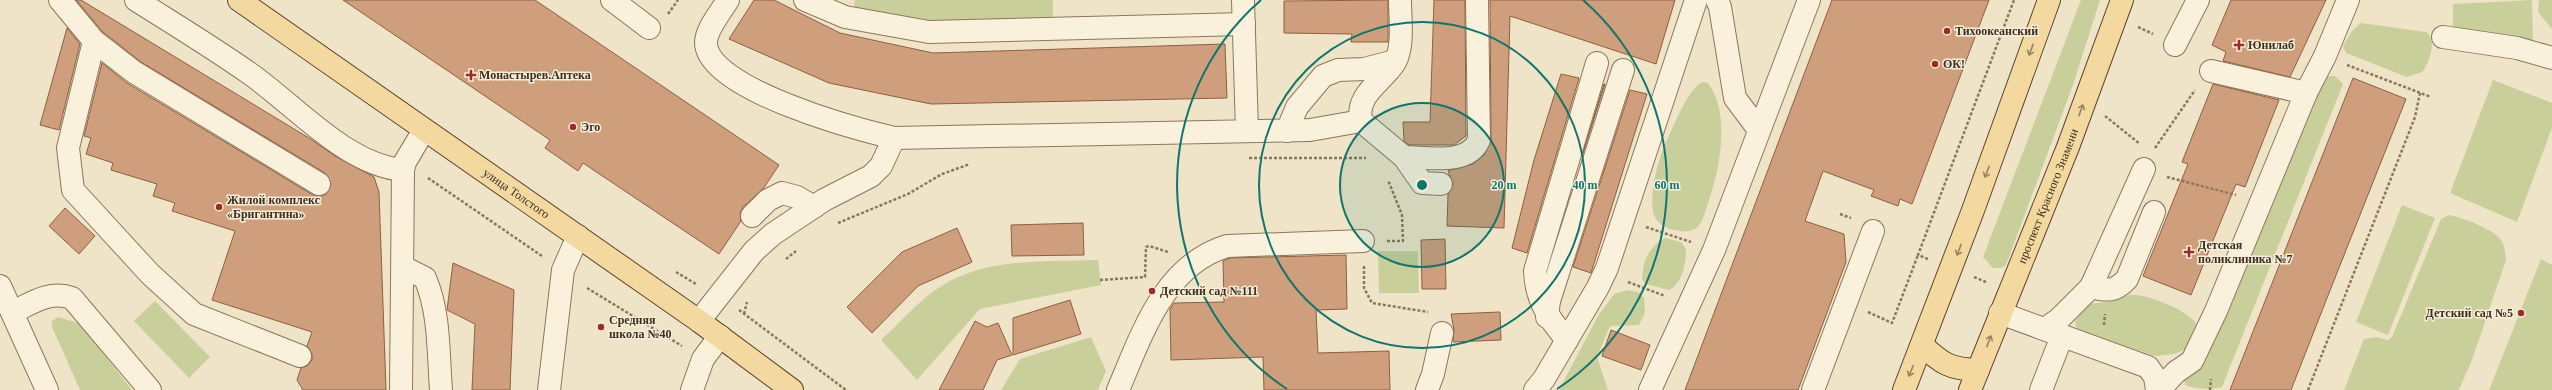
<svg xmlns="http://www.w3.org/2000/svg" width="2552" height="390" font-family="Georgia,serif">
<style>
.green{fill:#c9cf9b}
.building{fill:#cf9f7d;stroke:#8d5f41}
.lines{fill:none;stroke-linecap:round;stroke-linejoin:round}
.minor-casing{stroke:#8d765c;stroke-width:24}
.major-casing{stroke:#5b4430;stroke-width:24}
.path{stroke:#8d765c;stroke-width:2.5;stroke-dasharray:3 2;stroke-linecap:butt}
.minor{stroke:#faf1dc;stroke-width:22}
.major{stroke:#f3d9a0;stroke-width:22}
.oneway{stroke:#988460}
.ring{fill:none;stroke:#0f766e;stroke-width:2}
.poi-dot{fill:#9e2a2b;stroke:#f7eed8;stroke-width:1.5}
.labels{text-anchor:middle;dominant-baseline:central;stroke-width:3;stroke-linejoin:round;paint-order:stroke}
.poi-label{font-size:12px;font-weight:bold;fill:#3d2e20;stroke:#f7eed8;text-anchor:start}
.street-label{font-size:12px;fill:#3d2e20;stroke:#f7eed8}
.centre{fill:#0f766e;stroke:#f7eed8;stroke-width:2}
.ring-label{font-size:12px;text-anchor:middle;font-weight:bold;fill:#0f766e;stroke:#f7eed8;stroke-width:3;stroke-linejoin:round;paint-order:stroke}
</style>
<rect width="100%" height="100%" fill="#f0e4c8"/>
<g class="green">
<polygon points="855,0 1053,0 1053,19 930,20 854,7"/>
<polygon points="2081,0 2100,0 2073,85 2006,265 2001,268 1993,268 1983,257"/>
<polygon points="2532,0 2533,43 2453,29 2453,4"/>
<polygon points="2539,0 2552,0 2552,29 2538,12"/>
<path d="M2361 23 2426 32C2438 40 2429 63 2422 72L2407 77 2346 53 2343 46 2352 31Z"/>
<path d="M2330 76H2335L2343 84 2222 387C2212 390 2195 389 2185 385L2184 379 2323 79Z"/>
<polygon points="2493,80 2552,103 2552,128 2517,222 2450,193"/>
<path d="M1703 82 1708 83C1731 114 1720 169 1708 203 1705 211 1703 224 1695 229 1688 233 1682 231 1674 230 1665 228 1654 222 1653 211 1650 190 1658 159 1667 140 1674 126 1689 86 1703 82Z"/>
<polygon points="2402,205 2435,218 2388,335 2356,322"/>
<path d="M2449 215C2461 217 2493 229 2500 239 2505 244 2505 253 2506 260L2472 360 2459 390H2344L2364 339 2376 337 2388 340 2392 337 2441 219Z"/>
<path d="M1665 238 1681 242 1686 249C1686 263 1682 284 1669 290L1646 284 1642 280C1643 260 1648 248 1665 238Z"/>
<polygon points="1378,251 1418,251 1419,293 1379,293"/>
<polygon points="2541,259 2552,265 2552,390 2489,390"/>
<path d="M1098 260 1101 285 980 309 917 380 881 340C899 324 920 299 940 287 986 257 1045 262 1098 260Z"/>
<polygon points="1628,290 1640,293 1644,298 1645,313 1639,325 1610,326 1597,357 1608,390 1559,390 1598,316 1614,294"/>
<path d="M2129 295C2146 293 2186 310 2196 323L2189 347 2175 354 2155 356 2077 330 2075 321 2089 304 2114 301Z"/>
<polygon points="155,301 210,357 189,378 134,321"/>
<polygon points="58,317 78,323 84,329 132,390 80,390 52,327 52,321"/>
<polygon points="1091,337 1106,371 1098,390 1001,390 1020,359"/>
</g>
<g class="building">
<polygon points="76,0 81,0 309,138 335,156 374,177 379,192 386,390 303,390 297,380 301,368 307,366 312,360 312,354 307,346 312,332 212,300 235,231 172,211 175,203 153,196 157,184 111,170 113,163 86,154 91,138 84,136 102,63 127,83 313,195 325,195 331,185 325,173 141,62 103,32"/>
<polygon points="343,0 535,0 779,165 763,189 743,207 740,213 741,221 719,254 583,163 578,171 545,148 550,140"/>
<polygon points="754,0 774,0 840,33 933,53 1225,44 1227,98 931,104 829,83 729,39"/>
<polygon points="1388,0 1388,42 1351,42 1352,34 1284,33 1284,1"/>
<polygon points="1434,0 1465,0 1466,136 1454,145 1409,145 1404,141 1403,122 1430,122"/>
<polygon points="1490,0 1675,0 1656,64 1510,16 1504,228 1447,226 1448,194 1453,184 1448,171 1473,164 1484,155 1491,140"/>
<polygon points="1832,0 1989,0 1912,204 1900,199 1898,206 1871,196 1874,190 1823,171 1805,221 1844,234 1846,262 1798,390 1685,390"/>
<polygon points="2231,0 2326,0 2290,77 2223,61 2226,52 2212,45"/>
<polygon points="67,28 80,44 59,130 40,125"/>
<polygon points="1561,74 1579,78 1527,253 1512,248 1534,160"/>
<polygon points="2353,78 2406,99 2329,293 2291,390 2230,390"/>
<polygon points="1604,84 1605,84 1582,156"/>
<polygon points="2213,84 2279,100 2245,187 2236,184 2191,295 2143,276 2188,164 2182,162"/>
<polygon points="1630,90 1647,94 1591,273 1573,267"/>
<polygon points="65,208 95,236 79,254 49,226"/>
<polygon points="1083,223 1084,255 1012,256 1011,225"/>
<polygon points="957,228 972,262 918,286 872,333 847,307 902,252"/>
<polygon points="1445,239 1446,289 1422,289 1421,240"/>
<polygon points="1346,255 1347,309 1316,310 1318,353 1389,351 1390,390 1264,390 1263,357 1171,360 1170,309 1174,303 1224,302 1223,261 1230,258"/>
<polygon points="453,263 514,290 510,390 472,390 475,324 447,310"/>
<polygon points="1070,300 1081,334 1013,355 1013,318"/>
<polygon points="1500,312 1501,340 1453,342 1454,330 1451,314"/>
<polygon points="975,321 987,327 998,323 1012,355 997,360 983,390 939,390"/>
<polygon points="1611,330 1650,345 1641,370 1602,356"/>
</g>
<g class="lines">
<defs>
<g id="minor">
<polyline points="60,0 94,41 134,72 319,184"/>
<path d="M136 0C174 24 212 47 249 73 295 105 346 165 403 170"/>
<polyline points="612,0 649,28"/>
<path d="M728 0C721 12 706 29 706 43 707 89 856 129 894 138"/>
<polyline points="805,0 845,17 929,32 1244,24"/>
<polyline points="1243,0 1247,131"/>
<polyline points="1717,0 1720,7 1735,98 1759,130"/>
<polyline points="2443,37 2517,48 2552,58"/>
<polyline points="94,41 68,148 73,190 150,274 194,314 300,356"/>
<polyline points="2175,45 2198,0"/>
<polyline points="2211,71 2306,93"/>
<path d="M1361 121 1404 157C1428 157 1468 166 1479 140L1477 0"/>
<polyline points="1287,131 1297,107 1323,76 1338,70 1364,69 1395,61"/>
<polyline points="1404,157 1422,183 1441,184"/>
<polyline points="752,216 768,200 782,193 797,197 814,207"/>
<path d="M403 267 425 278C440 313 438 352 441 390"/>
<polyline points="0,286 47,390"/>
<path d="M2091 287C2107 291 2115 292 2127 279L2154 212"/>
<path d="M13 312C32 303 50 290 72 298L150 390"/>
<polyline points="2000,313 2148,367 2155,377 2157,390"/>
<polyline points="1547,317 1549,301 1623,70"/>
<path d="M699 321 754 251 773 234 824 200 871 176 881 166 894 138 1310 130 1361 121C1355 94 1384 81 1395 62 1404 46 1400 18 1400 0"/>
<polyline points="2045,329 2059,319 2091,287 2144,169"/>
<path d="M1567 340C1549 319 1536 300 1535 271L1597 63"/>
<polyline points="401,390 403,170 405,162 424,130"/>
<polyline points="549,390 563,270 578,236"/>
<polyline points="692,390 703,359 720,336"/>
<path d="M1118 390C1142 334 1164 265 1227 246L1363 241"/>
<polyline points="1427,390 1433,374 1442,333"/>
<polyline points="1535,390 1544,379 1598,287 1607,268 1696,0"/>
<polyline points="1650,390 1714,250 1809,0"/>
<polyline points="1813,390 1873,231"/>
<polyline points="2041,390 2062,336"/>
<polyline points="2159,390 2176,372 2192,361 2216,311 2306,93 2325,56 2348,0"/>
</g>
<g id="major">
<path id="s1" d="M239 0 699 321 792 390"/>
<path d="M1922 345C1942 364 1950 369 1978 370"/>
<polyline points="1904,390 1972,213 2049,0"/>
<path id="s2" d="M1970 390 2068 147 2122 0"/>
</g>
</defs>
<use href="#minor" class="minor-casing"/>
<use href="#major" class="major-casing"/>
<g class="path">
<polyline points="668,14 678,0"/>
<polyline points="2138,27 2153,34"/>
<polyline points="2347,65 2431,97"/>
<polyline points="2105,116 2140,144"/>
<polyline points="2155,148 2195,90"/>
<polyline points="1249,158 1366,158"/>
<polyline points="2167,177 2236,195"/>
<polyline points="428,178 542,256"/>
<polyline points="1840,214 1851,218"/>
<polyline points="838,223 908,194 942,174 970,164"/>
<polyline points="1646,227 1691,242"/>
<polyline points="1387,241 1403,241 1402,215 1388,180"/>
<polyline points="786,259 796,251"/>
<polyline points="1928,259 1918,255 2014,0"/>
<polyline points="1364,266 1364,288 1372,303 1428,312"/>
<polyline points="676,272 696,284"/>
<polyline points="1974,277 1986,282"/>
<polyline points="1100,280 1145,277 1146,247 1149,246 1168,252"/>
<polyline points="1628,282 1665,296"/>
<polyline points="587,288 682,346"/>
<polyline points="739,310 846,390"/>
<polyline points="1868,312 1892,323 1918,255"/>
<polyline points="744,314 747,302"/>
<polyline points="2104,325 2105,314"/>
<polyline points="2210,390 2211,379"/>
<polyline points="2308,390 2415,117 2420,93"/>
</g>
<use href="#minor" class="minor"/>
<use href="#major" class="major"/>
</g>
<defs><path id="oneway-shaft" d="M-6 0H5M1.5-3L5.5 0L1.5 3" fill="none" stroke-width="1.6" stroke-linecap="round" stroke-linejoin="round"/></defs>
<g class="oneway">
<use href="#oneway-shaft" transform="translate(2031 50) rotate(110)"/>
<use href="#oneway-shaft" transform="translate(2081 110) rotate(-70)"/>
<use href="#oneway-shaft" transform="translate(1987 172) rotate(110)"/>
<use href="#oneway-shaft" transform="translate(1959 250) rotate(111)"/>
<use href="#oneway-shaft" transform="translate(1989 341) rotate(-69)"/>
<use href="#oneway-shaft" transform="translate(1911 371) rotate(112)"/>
</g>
<circle cx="1422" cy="185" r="82" fill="#0f766e" fill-opacity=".12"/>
<g class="ring">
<circle cx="1422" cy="185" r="82"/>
<circle cx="1422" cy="185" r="163"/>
<path d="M1287 389A245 245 0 0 1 1261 0M1583 0A245 245 0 0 1 1557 389"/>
</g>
<g class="poi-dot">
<circle cx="1947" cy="31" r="4"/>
<path d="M2237 39h4v4h4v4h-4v4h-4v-4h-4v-4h4z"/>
<circle cx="1935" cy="64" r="4"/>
<path d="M469 69h4v4h4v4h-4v4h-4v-4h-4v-4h4z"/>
<circle cx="573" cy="127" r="4"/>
<circle cx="219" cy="207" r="4"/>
<path d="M2187 246h4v4h4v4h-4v4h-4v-4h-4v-4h4z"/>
<circle cx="1152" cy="291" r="4"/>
<circle cx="2521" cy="313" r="4"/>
<circle cx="601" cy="327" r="4"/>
</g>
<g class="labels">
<g class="poi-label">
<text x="1955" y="31">Тихоокеанский</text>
<text x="2248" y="45">Юнилаб</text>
<text x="1943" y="64">ОК!</text>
<text x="479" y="75">Монастырев.Аптека</text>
<text x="581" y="127">Эго</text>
<text x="227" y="200">Жилой комплекс<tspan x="227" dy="14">«Бригантина»</tspan></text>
<text x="2198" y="245">Детская<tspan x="2198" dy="14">поликлиника №7</tspan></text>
<text x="1160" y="291">Детский сад №111</text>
<text x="2513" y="313" text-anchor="end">Детский сад №5</text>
<text x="609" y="320">Средняя<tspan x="609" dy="14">школа №40</tspan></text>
</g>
<g class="street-label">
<text stroke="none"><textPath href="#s1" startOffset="338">улица Толстого</textPath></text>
<text stroke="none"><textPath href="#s2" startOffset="209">проспект Красного Знамени</textPath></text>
</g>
</g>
<circle cx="1422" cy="185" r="6" class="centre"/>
<g class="ring-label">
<text x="1504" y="189">20 m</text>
<text x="1585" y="189">40 m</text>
<text x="1667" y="189">60 m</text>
</g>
</svg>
